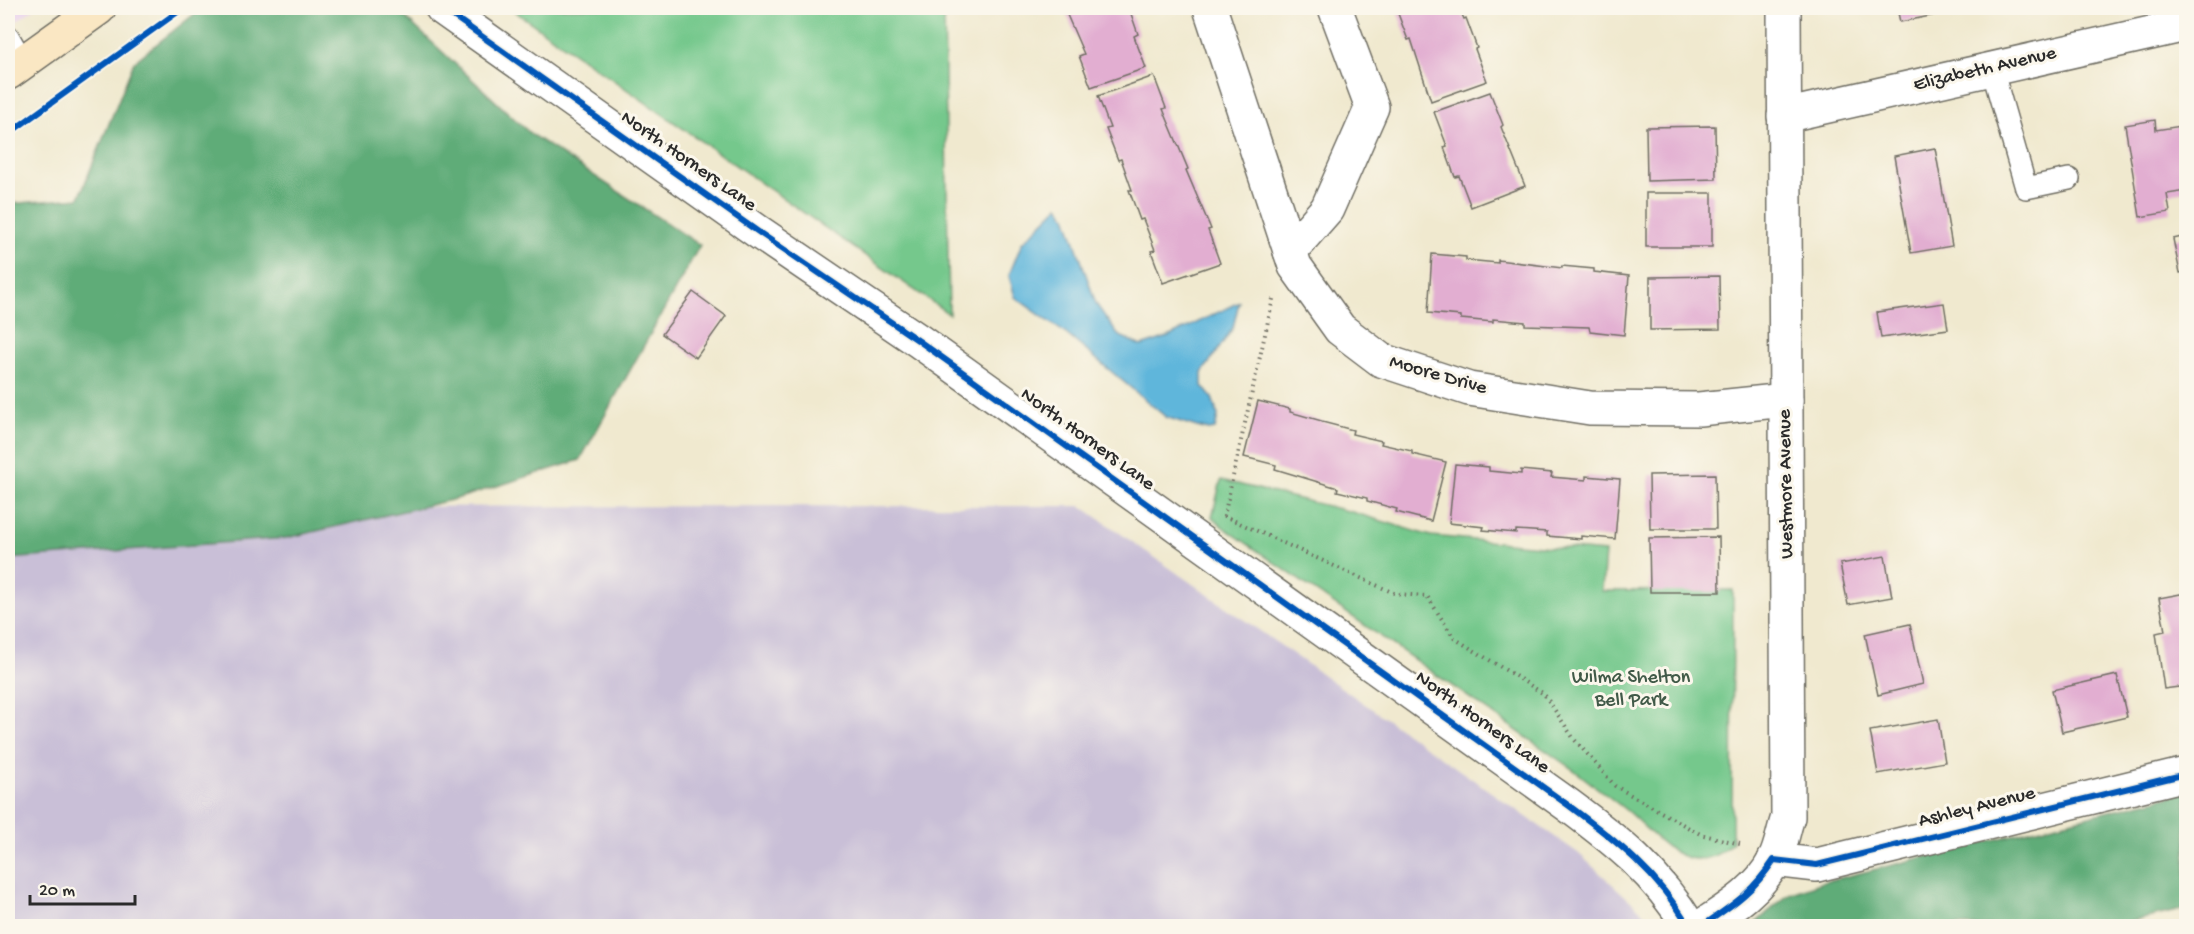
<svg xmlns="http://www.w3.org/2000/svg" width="2194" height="934" font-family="'Gochi Hand',sans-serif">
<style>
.built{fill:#e9d2ed}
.industrial{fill:#c9bfd7}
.green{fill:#74c88c;stroke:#507a5c;stroke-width:1.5}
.forest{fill:#5fac78;stroke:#456c52;stroke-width:1.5}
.water{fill:#5eb6db;stroke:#447083;stroke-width:1.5}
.building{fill:#e2aed1}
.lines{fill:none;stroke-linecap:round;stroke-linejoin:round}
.lane-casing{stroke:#706e64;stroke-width:24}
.street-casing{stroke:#706e64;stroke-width:36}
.secondary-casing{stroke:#706e64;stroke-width:36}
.path{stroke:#706e64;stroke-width:4;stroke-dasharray:1.5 4.5;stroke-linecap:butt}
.lane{stroke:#fff;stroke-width:21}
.street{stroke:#fff;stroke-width:33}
.secondary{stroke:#fae7c3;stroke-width:33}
.cycleway-casing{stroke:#fbf7ec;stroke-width:10}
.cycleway{stroke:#0057b8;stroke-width:6}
.labels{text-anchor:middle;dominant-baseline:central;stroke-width:6;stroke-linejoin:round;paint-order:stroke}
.street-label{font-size:20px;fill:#2b2b2b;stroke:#fbf7ec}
.park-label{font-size:20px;fill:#415a48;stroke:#fbf7ec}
</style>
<rect width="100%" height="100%" fill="#fbf7ec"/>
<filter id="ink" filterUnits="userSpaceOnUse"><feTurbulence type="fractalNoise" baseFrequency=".0167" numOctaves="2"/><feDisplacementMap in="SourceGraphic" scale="12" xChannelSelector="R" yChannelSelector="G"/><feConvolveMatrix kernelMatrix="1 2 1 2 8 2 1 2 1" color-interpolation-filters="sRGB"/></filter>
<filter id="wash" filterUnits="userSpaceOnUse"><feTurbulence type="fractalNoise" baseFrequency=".008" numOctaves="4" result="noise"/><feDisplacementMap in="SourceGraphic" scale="24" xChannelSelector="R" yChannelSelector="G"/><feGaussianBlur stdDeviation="1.35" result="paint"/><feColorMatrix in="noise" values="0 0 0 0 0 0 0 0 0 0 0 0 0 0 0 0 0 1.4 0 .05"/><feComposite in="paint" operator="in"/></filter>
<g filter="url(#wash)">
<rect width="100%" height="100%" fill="#f0e9cf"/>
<polygon class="built" points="8,8 35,8 8,27"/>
<polygon class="industrial" points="1081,506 1578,853 1658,926 8,926 8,507"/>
<g class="green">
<polygon points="510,8 944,8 949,314"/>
<path d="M1221 480 1352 512 1431 536 1605 552 1602 591 1733 590 1732 843C1721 853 1711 860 1695 859 1671 858 1645 826 1627 811 1611 798 1594 786 1578 773L1223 527 1212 517Z"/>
</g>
<g class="forest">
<polygon points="202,8 395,8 532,135 700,245 580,460 456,499 286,538 8,559 8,204 79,198 134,62"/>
<polygon points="2186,792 2186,909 2112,926 1752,926 1789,894 1820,883"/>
</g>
<polygon class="water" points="1059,206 1066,216 1096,304 1118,335 1141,346 1168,337 1239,302 1233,328 1202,373 1202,386 1212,398 1218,415 1215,429 1209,430 1197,427 1166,417 1065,333 1015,297 1009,275 1022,243"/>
<g id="blocks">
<g class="building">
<polygon points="1064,8 1129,8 1138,34 1134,36 1146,68 1091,87 1079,56 1084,54"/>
<polygon points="1399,8 1459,8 1464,19 1466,18 1477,48 1475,49 1487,81 1431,101 1411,39 1408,40 1397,11 1400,9"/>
<polygon points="1897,8 1965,8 1965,9 1900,22"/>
<polygon points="1154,76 1166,108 1163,109 1188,169 1186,170 1211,229 1208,230 1220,263 1163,283 1151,251 1155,250 1143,219 1140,220 1129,190 1132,190 1121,159 1118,160 1106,129 1110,128 1098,96"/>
<polygon points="1490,92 1503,125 1501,127 1525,186 1471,207 1459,176 1455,177 1444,147 1447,146 1434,112"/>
<polygon points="2155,120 2156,130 2181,126 2186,157 2186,191 2167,194 2170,212 2140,217 2125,125"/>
<polygon points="1715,126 1716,179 1647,181 1646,127"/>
<polygon points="1935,148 1952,246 1911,253 1894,156"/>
<rect x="1646" y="193" width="66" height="54"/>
<polygon points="2186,236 2186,272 2180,273 2173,239"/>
<polygon points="1432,254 1466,257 1466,260 1498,263 1498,260 1562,268 1562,266 1594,269 1594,272 1629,276 1624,335 1590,331 1589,327 1525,325 1525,322 1493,319 1493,322 1461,319 1461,316 1428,313"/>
<polygon points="1719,276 1720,329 1650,330 1650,277"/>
<polygon points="693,292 726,316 696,358 662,334"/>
<polygon points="1944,303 1948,329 1881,338 1877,312"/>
<polygon points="1258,401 1290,409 1290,412 1322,421 1322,422 1353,430 1352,434 1382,441 1381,444 1412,451 1412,454 1446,462 1431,521 1396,512 1397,509 1367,501 1367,498 1337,491 1338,488 1275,469 1276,465 1244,457"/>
<polygon points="1455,464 1489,467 1489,471 1521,474 1521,470 1552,473 1551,477 1586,480 1586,476 1620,479 1615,539 1581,536 1581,539 1547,536 1547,532 1516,530 1516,533 1483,530 1484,527 1449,523"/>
<polygon points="1715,474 1716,529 1650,529 1649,475"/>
<polygon points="1719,537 1720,592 1650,592 1649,538"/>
<polygon points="1885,556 1892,597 1848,605 1840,564"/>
<polygon points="2186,593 2186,686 2164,689 2156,633 2165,631 2159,598"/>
<polygon points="1910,624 1923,684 1878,695 1865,634"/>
<polygon points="2117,675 2127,717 2062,732 2052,690"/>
<polygon points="1938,719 1945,762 1878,774 1870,731"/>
</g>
</g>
</g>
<g filter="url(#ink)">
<use href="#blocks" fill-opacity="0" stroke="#706e64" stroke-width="1.5"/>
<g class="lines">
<defs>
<g id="lane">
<polyline points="8,36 23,62"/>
<polyline points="1992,69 2026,188 2069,179"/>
</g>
<g id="street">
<path d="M442 8 757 231 919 341 1568 805C1618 842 1656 872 1689 926"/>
<polyline points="1210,8 1295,266 1340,329 1381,360 1469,389 1590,408 1699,409 1786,400"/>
<polyline points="1784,116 2186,25"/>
<polyline points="1290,251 1327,209 1372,107 1335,8"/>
<polyline points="1774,860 1817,865 2186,774"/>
<path d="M1702 926C1729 908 1758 891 1774 861 1781 848 1783 831 1788 817L1784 8"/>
</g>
<polyline id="secondary" points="8,73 99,8"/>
</defs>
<use href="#lane" class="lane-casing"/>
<use href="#street" class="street-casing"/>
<use href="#secondary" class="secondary-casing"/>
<polyline class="path" points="1273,299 1224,516 1396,594 1427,596 1454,638 1544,694 1574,739 1615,786 1700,834 1744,845"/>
<use href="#lane" class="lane"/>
<use href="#street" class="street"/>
<use href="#secondary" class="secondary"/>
<defs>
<g id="cycleway">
<path d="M442 8 757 231 919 341 1568 805C1618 842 1656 872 1689 926"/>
<polyline points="8,134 183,8"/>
<path d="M1702 926C1734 904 1752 893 1774 860L1817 865 2186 774"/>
</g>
</defs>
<use href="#cycleway" class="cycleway-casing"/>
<use href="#cycleway" class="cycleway"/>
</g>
</g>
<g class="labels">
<g class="street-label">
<text transform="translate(1985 70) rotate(-13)">Elizabeth Avenue</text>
<text transform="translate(688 162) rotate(35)">North Horners Lane</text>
<text transform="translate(1438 376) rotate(16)">Moore Drive</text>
<text transform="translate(1087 440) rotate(36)">North Horners Lane</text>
<text transform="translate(1787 484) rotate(-91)">Westmore Avenue</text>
<text transform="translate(1482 723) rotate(36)">North Horners Lane</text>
<text transform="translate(1977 808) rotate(-14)">Ashley Avenue</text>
</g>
<g class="park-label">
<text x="1631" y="678">Wilma Shelton<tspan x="1631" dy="23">Bell Park</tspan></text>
</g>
</g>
<rect width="2194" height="934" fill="none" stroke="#fbf7ec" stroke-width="30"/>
<path d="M30 895v9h105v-9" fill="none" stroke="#2b2b2b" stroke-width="3"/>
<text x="39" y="895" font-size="18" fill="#2b2b2b" stroke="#fbf7ec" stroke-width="4.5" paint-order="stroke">20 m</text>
</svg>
